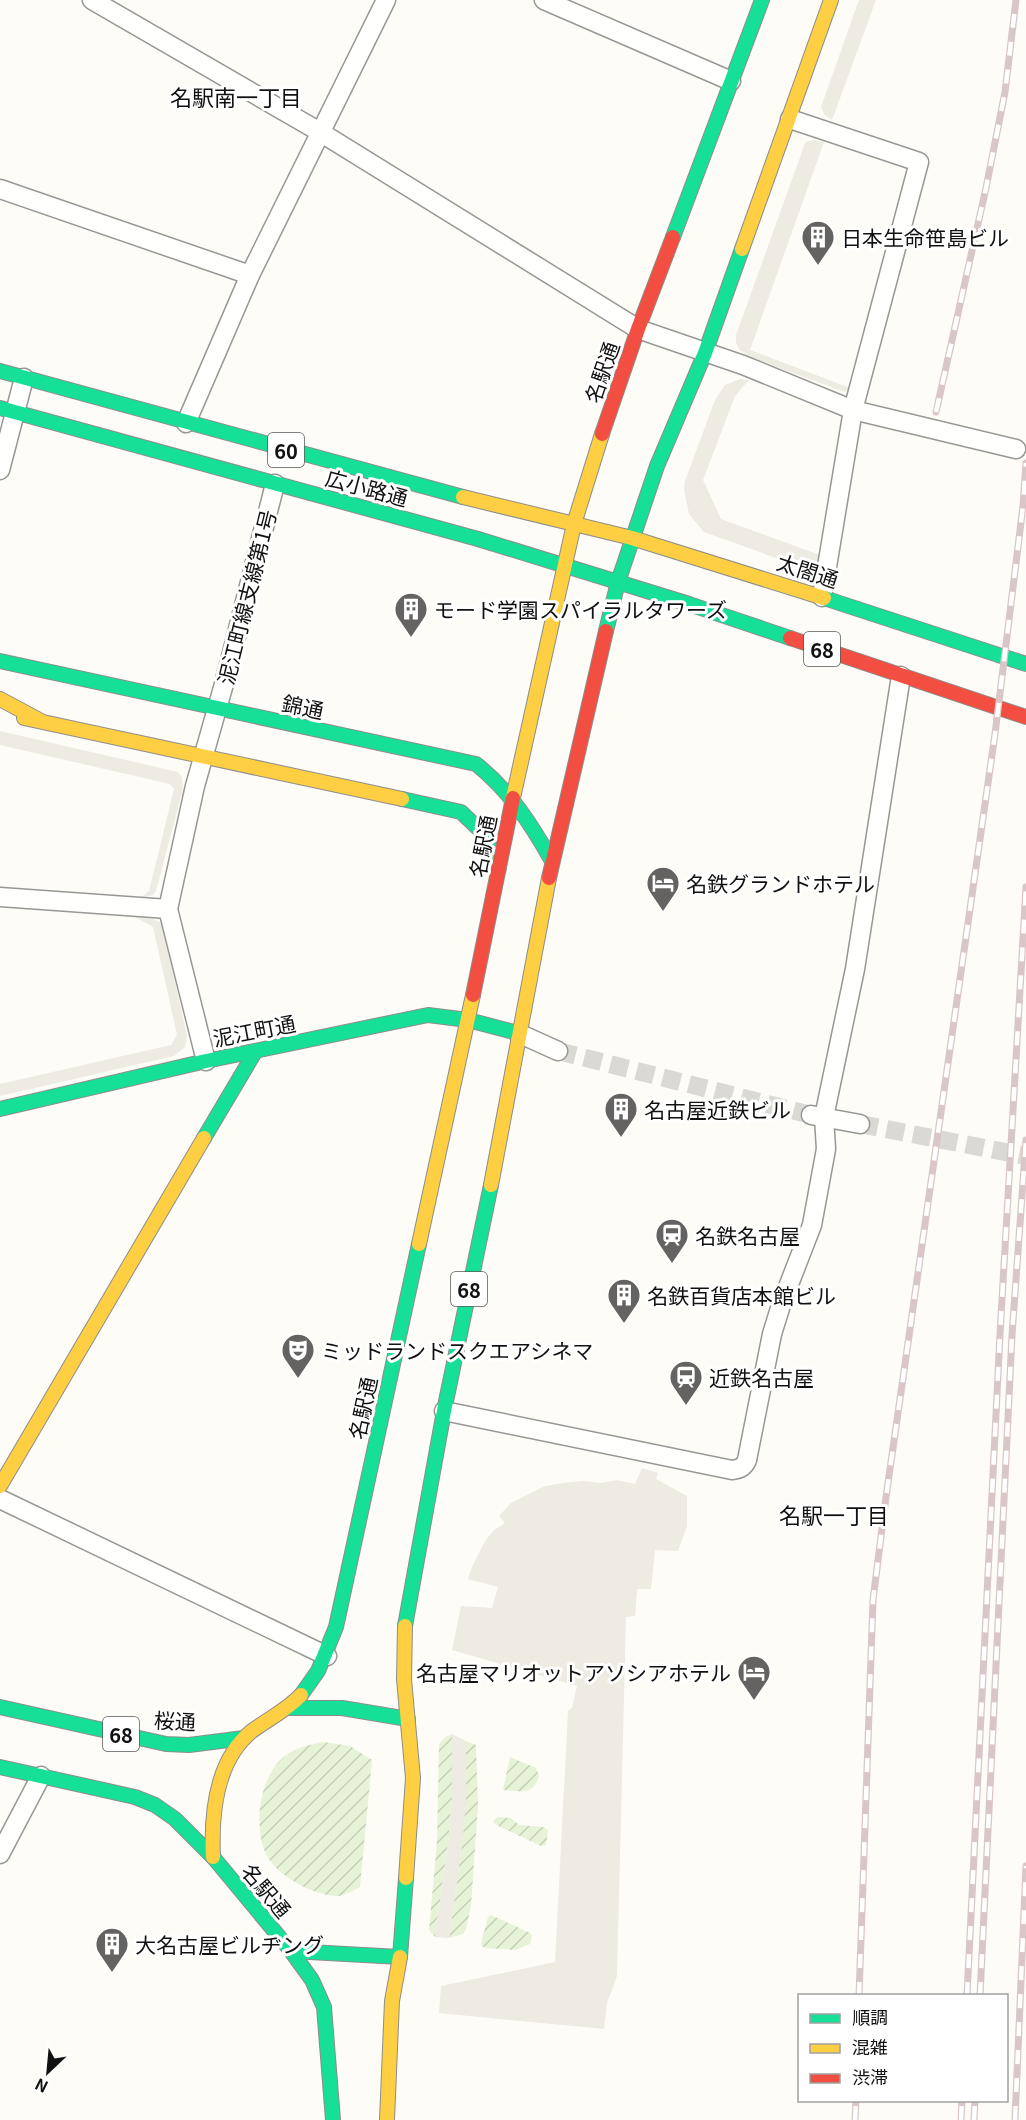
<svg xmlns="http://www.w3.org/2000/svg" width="1026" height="2120" font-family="Georgia,'Noto Sans JP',serif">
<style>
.garden{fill:url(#garden-furrows)}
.plaza{fill:#edebe2}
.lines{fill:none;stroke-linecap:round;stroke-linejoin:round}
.street-tunnel{stroke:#dad9d4;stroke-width:18;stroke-dasharray:18 9;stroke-linecap:butt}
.street-casing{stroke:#979795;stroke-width:21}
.fast-casing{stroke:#8e8d8b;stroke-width:16}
.slow-casing{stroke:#8e8d8b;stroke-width:16}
.jam-casing{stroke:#8e8d8b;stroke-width:16}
.street{stroke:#fffffe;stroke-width:18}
.fast{stroke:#16e098;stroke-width:14}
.slow{stroke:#ffcf43;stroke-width:14}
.jam{stroke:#f24e42;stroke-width:14}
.rail-casing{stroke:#d9c6c7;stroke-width:7}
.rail{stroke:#fff;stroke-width:4.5;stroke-dasharray:14;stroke-linecap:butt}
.labels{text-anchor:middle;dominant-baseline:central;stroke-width:6;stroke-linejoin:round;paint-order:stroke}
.shield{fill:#fff;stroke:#585858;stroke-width:1.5}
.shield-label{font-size:20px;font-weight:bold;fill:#111}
.poi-label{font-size:21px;fill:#111;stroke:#fff;text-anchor:start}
.street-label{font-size:21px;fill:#111;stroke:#fff}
.neighbourhood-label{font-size:22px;fill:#111;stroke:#fff}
</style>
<defs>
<pattern id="garden-furrows" width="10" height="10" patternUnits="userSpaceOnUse" patternTransform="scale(1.5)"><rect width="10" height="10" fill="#e7f3d7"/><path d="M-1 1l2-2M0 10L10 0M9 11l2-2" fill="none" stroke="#c5cfb8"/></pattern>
</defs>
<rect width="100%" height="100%" fill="#fdfcf7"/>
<g class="garden">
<polygon points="452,1734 452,1796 449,1836 435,1937 429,1930 437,1841 439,1744 445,1737"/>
<polygon points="466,1741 476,1745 478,1805 471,1906 466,1929 463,1934 449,1938 463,1836"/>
<path d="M323 1742 350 1746 372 1760 360 1887C354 1890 346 1895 339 1896 316 1897 276 1876 266 1854 253 1826 259 1776 285 1756 296 1747 310 1745 323 1742Z"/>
<path d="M510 1757 536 1768 539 1776C534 1796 519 1791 503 1790Z"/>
<polygon points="498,1817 511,1818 519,1825 543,1827 548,1830 546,1845 541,1846 496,1825 493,1821"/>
<polygon points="491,1915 530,1933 532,1936 530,1944 516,1950 485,1948 482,1946 481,1943 488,1917"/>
</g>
<g class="plaza">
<polygon points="859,0 876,0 832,120 824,114 821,107"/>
<polygon points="813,140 824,142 750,350 850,388 845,392 752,358 740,350 736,343 736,335 745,310 804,146 806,142"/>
<polygon points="740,379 749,380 735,396 703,480 721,519 820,555 819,562 814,568 804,568 704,532 689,514 684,489 685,481 715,400 725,385"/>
<polygon points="0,731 178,772 182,777 183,789 156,891 153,895 140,898 149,891 174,789 170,784 0,745"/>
<polygon points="135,917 153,919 160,922 163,928 187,1036 185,1047 174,1056 0,1096 0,1084 171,1045 177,1035 153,927"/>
<polygon points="642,1468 658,1473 656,1479 687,1496 687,1526 678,1551 655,1550 651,1589 637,1589 635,1616 626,1617 617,1976 607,2003 604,2029 439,2013 441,1986 555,1962 568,1711 572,1708 577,1686 452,1650 461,1606 492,1608 498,1587 468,1579 472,1567 485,1541 494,1530 505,1523 499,1516 511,1503 545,1486 563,1483 583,1481 601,1483 617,1480 635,1484"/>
<polygon points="452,1734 466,1741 466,1799 463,1836 449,1938 446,1938 435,1937 449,1836 452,1796"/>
</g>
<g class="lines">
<g class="street-tunnel">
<polyline points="558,1051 811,1115"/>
<polyline points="860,1124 1026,1156"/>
</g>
<defs>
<g id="street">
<polyline points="92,0 320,132 638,329 743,365 853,410 1016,449"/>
<polyline points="544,0 731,81"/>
<polyline points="790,119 919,162 853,410 822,597"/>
<polyline points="0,189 250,275"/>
<polyline points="186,423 250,275 386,0"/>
<polyline points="0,470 24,378"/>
<polyline points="0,897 168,909"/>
<polyline points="518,1033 558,1051"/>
<polyline points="206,1061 168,909 195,786 224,684 275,484"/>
<polyline points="811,1115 860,1124"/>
<path d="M444 1411 732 1470C740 1469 744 1467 747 1460L772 1334 781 1305 812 1225 826 1149 824 1117 855 969 901 676"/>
<polyline points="0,1499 327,1656"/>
<polyline points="0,1854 41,1776"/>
</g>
<g id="fast">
<polyline points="673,237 762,0"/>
<polyline points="0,371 463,497"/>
<polyline points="0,408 478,539 689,604 790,638"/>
<polyline points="824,598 1026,664"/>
<polyline points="606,631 618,582 657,466 705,353 742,249"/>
<path d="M0 661 476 764C510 791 531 824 552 861"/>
<polyline points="402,799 461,812 485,835 499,868"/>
<polyline points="0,1109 206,1061 428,1015 468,1020 518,1033"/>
<polyline points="204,1138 255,1052"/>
<polyline points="405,1626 444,1411 491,1185"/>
<polyline points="301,1695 318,1671 336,1627 419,1244"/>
<polyline points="0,1707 166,1744 189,1745 244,1738"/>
<polyline points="289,1708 342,1708 408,1719"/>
<polyline points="0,1767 135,1797 155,1805 175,1819 213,1857 291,1951 400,1957 406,1878"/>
<polyline points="291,1951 312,1980 324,2007 333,2120"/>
</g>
<g id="slow">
<polyline points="742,249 831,0"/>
<polyline points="463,497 632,538 824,598"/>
<polyline points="0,699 41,721"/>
<polyline points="24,718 402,799"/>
<polyline points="513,798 574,524 602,434"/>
<polyline points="491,1185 549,878"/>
<polyline points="419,1244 473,995"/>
<polyline points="0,1486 204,1138"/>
<polyline points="405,1626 404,1679 413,1778 406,1878"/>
<path d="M213 1857C211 1814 216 1760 252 1731 268 1719 287 1710 301 1695"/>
<polyline points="387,2120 392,2001 400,1957"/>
</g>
<g id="jam">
<polyline points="602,434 638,329 673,237"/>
<polyline points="790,638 1026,717"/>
<polyline points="549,878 606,631"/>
<polyline points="473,995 513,798"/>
</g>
</defs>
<use href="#street" class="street-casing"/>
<use href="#fast" class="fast-casing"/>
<use href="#slow" class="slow-casing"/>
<use href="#jam" class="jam-casing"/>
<use href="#street" class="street"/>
<use href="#fast" class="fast"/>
<use href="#slow" class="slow"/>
<use href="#jam" class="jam"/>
<defs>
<g id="rail">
<polyline points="936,412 986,188 1005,92 1016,0"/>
<polyline points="859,1996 873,1600 886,1497 995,734 1023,506 1026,463"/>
<polyline points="967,1996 1000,1334 1026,887"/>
<polyline points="980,1996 1012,1335 1026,1140"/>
<polyline points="855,2120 856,2100"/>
<polyline points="961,2120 962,2100"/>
<polyline points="974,2120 975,2100"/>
<polyline points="1015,2120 1026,1866"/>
</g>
</defs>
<use href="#rail" class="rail-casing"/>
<use href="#rail" class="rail"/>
</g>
<defs>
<symbol id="building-pin" viewBox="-11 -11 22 30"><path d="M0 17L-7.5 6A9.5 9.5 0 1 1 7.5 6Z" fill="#646362" stroke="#fff"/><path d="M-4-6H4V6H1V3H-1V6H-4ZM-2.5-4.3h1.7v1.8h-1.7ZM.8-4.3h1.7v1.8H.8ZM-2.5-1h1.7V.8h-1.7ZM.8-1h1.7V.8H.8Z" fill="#fff"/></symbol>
<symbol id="hotel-pin" viewBox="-11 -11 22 30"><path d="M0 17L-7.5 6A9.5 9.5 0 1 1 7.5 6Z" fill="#646362" stroke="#fff"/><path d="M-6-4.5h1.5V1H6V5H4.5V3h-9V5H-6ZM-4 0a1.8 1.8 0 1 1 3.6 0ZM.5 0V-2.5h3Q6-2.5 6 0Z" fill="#fff"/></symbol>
<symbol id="station-pin" viewBox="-11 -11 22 30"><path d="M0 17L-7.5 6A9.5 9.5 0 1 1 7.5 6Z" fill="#646362" stroke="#fff"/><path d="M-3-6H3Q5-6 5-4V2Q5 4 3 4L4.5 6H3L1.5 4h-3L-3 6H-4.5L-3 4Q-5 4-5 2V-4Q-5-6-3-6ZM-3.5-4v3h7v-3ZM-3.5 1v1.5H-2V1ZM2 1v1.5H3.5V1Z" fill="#fff"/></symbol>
<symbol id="theatre-pin" viewBox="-11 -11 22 30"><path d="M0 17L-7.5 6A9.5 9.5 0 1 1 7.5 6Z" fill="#646362" stroke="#fff"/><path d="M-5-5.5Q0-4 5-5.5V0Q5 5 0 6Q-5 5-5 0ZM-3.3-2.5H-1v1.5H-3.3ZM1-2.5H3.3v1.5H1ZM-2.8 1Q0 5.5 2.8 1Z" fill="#fff"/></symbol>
</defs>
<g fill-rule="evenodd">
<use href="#building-pin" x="799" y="218" width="38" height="52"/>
<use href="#building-pin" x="392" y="590" width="38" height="52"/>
<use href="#hotel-pin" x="644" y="864" width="38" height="52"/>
<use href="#building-pin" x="602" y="1090" width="38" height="52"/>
<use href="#station-pin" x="653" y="1216" width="38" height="52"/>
<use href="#building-pin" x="605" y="1276" width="38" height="52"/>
<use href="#theatre-pin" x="279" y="1331" width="38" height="52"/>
<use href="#station-pin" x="667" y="1358" width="38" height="52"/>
<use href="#hotel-pin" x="735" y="1653" width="38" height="52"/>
<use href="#building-pin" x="93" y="1925" width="38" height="52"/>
</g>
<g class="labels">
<g class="shield">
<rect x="268" y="433" width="36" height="34" rx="4.5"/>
<rect x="804" y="632" width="36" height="34" rx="4.5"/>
<rect x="451" y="1272" width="36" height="34" rx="4.5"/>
<rect x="103" y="1717" width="36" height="34" rx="4.5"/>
</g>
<g class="shield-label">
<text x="286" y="450">60</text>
<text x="822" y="649">68</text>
<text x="469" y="1289">68</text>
<text x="121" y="1734">68</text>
</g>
<g class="poi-label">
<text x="841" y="237">日本生命笹島ビル</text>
<text x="434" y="609">モード学園スパイラルタワーズ</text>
<text x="686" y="883">名鉄グランドホテル</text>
<text x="644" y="1109">名古屋近鉄ビル</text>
<text x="695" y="1235">名鉄名古屋</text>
<text x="647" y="1295">名鉄百貨店本館ビル</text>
<text x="321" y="1350">ミッドランドスクエアシネマ</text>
<text x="709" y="1377">近鉄名古屋</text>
<text x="731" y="1672" text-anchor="end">名古屋マリオットアソシアホテル</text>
<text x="135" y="1944">大名古屋ビルヂング</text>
</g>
<g class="street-label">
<text transform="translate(601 372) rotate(-71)">名駅通</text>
<text transform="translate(367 487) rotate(15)">広小路通</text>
<text transform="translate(808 570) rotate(18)">太閤通</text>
<text transform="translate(246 597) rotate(-76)">泥江町線支線第1号</text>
<text transform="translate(303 706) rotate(12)">錦通</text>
<text transform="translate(482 846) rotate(-79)">名駅通</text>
<text transform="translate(254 1030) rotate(-11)">泥江町通</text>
<text transform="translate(362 1408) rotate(-78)">名駅通</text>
<text transform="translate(175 1720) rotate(3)">桜通</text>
<text transform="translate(267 1890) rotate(50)">名駅通</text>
</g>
<g class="neighbourhood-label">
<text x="236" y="96">名駅南一丁目</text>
<text x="834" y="1514">名駅一丁目</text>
</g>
</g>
<rect x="798" y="1994" width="210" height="108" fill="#ffffff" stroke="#a0a0a0" stroke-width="1.5"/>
<rect x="810" y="2014" width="30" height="9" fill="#16e098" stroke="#a0a0a0" stroke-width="1.5"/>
<text x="852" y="2024" font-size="18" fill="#111111">順調</text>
<rect x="810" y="2044" width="30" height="9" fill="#ffcf43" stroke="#a0a0a0" stroke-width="1.5"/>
<text x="852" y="2054" font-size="18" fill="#111111">混雑</text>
<rect x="810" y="2074" width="30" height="9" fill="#f24e42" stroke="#a0a0a0" stroke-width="1.5"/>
<text x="852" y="2084" font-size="18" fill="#111111">渋滞</text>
<g transform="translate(48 2072) rotate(206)" stroke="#ffffff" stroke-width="4.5" paint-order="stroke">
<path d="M0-4.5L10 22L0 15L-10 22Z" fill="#111111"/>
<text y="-9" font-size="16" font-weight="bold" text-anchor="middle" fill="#111111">N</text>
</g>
</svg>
